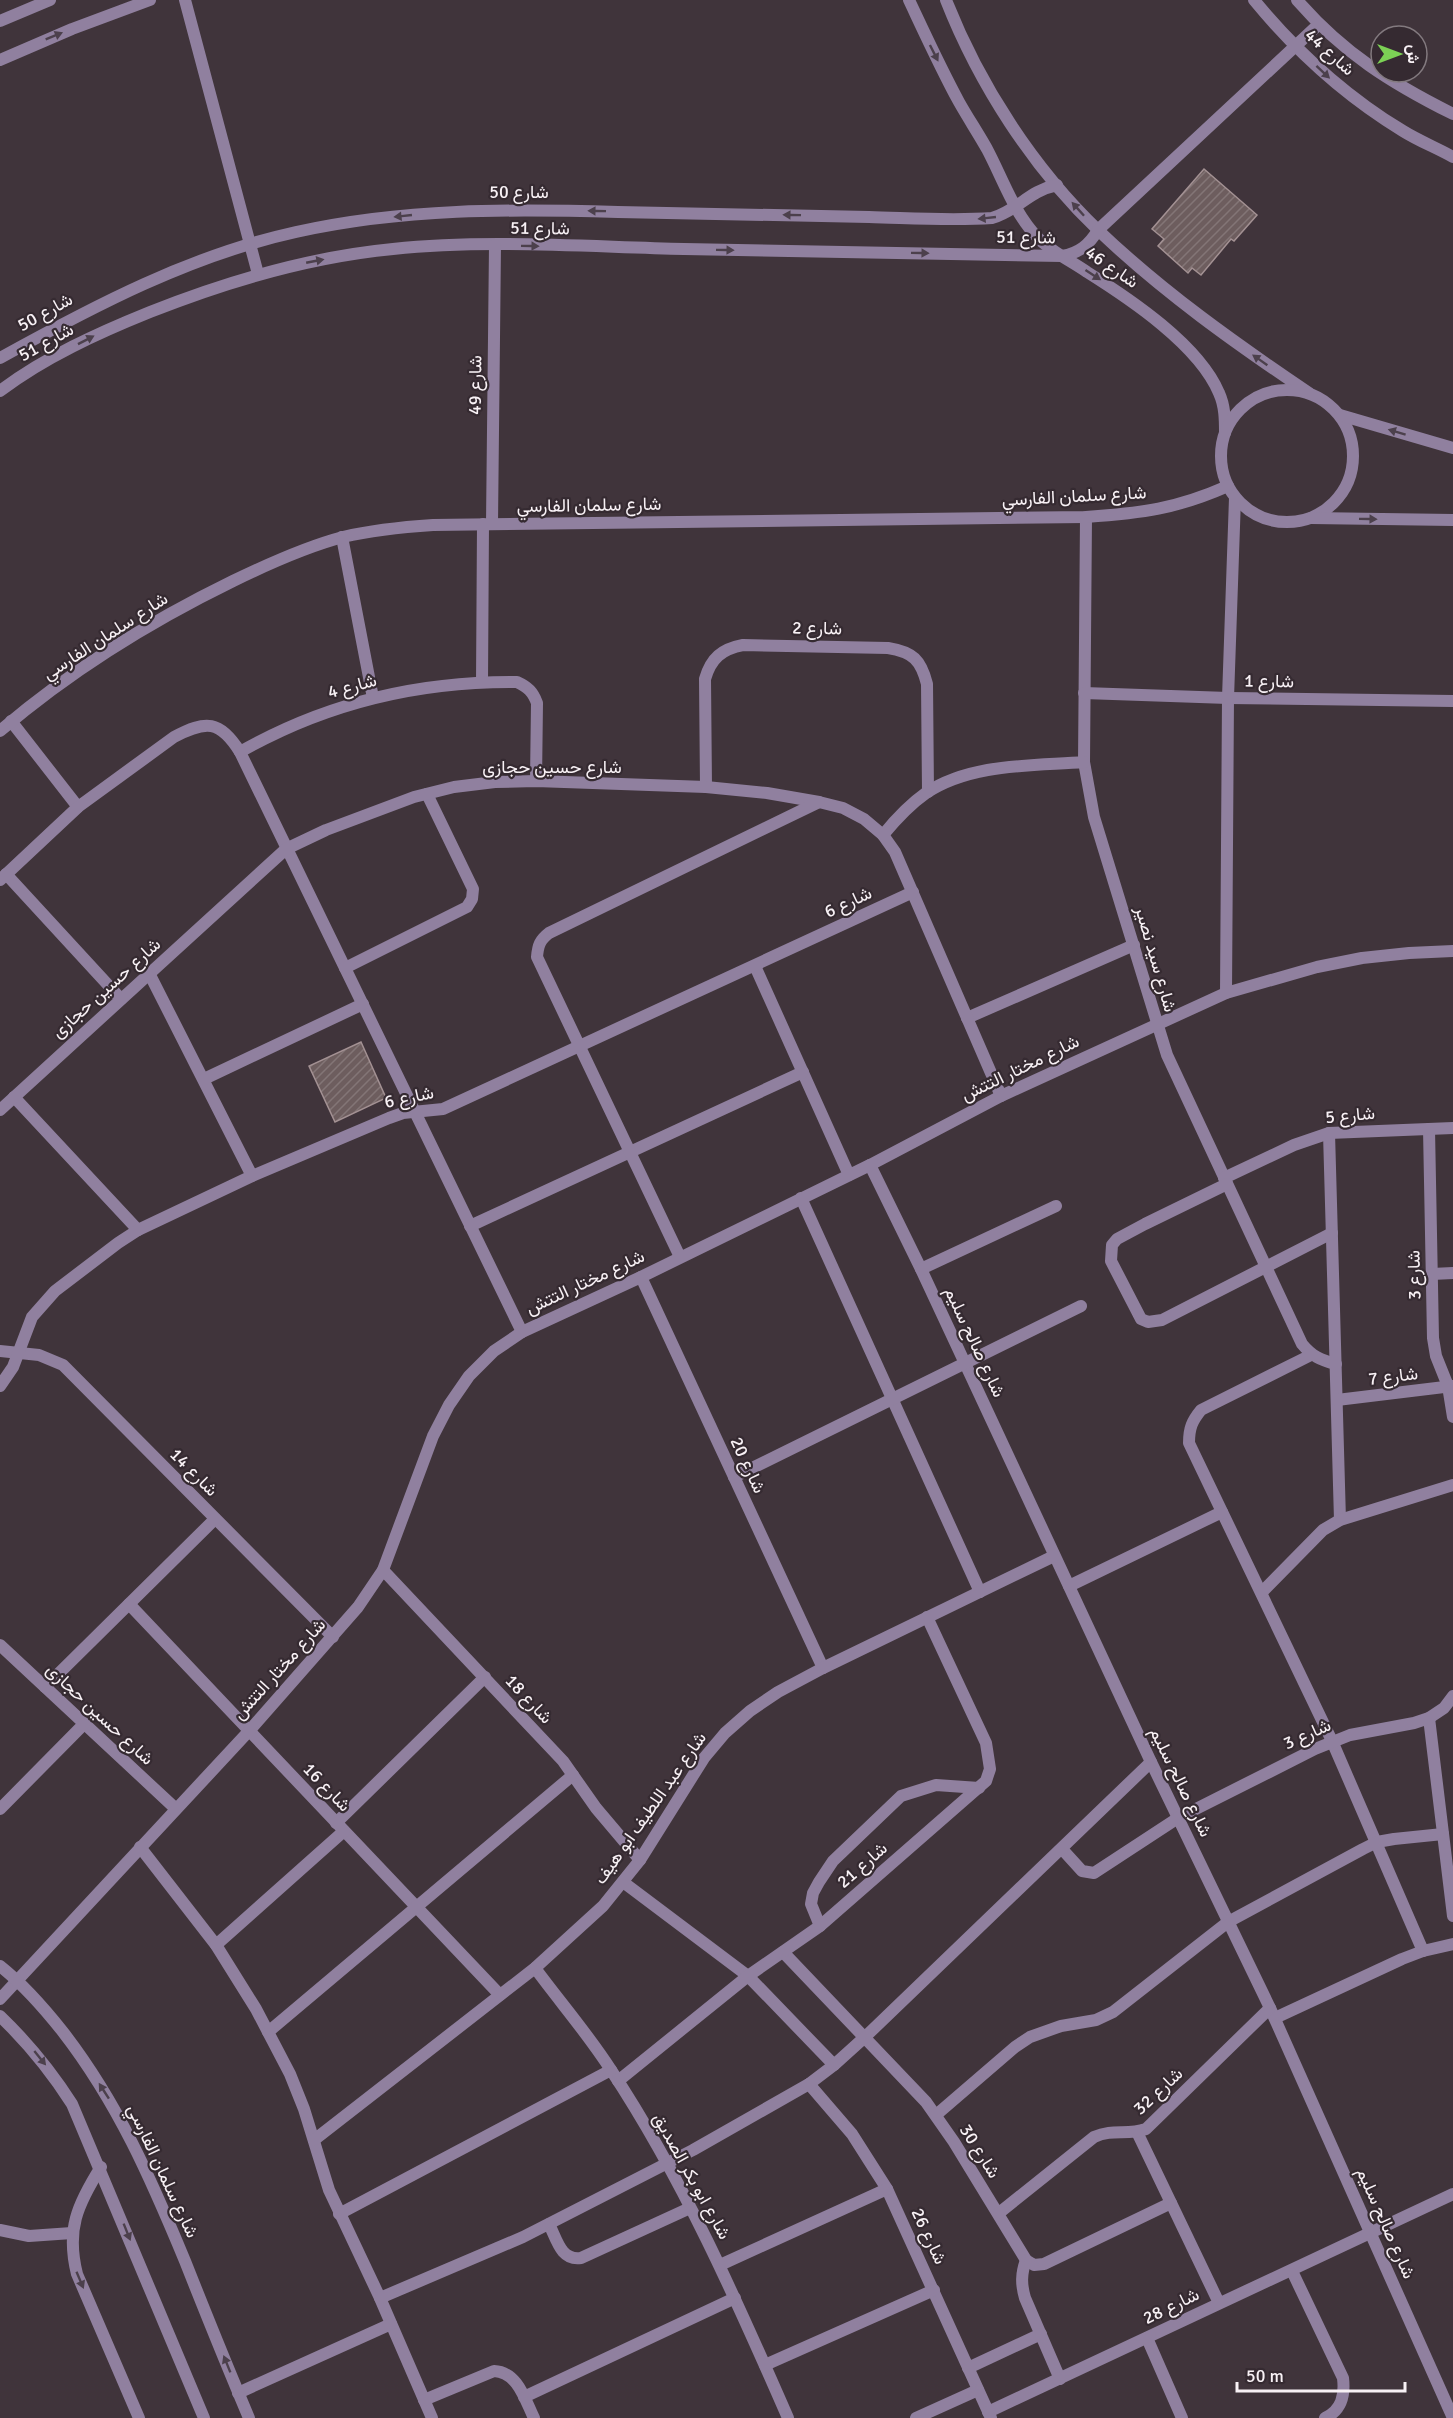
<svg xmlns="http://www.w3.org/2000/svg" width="1453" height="2418" font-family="Signika,Vazirmatn,sans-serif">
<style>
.building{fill:url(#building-hatch);stroke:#a39193;stroke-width:1.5}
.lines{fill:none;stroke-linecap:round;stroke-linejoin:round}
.minor{stroke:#90809f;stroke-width:12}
.tertiary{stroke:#90809f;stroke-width:12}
.oneway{fill:#4c404c}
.labels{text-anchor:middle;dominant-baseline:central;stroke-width:4.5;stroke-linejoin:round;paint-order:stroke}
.street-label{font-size:18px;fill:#f8f1f5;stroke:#352a31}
</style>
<defs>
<pattern id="building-hatch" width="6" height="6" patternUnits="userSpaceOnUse" patternTransform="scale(1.5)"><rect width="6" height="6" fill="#6d5d5e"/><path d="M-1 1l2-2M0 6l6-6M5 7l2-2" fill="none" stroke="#837576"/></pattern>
</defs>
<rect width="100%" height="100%" fill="#40343b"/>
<g class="building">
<polygon points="1204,169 1257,215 1234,241 1231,239 1201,275 1192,268 1188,273 1158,246 1164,239 1152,229"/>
<polygon points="361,1042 386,1098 335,1122 309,1066"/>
</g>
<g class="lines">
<g class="minor">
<polyline points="185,0 258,274"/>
<path d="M909 0C925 34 941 69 959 102 968 118 978 133 987 149 1003 179 1014 214 1039 239 1052 252 1071 261 1087 272 1130 299 1199 345 1219 393 1225 406 1225 420 1225 433"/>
<path d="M946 0C979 84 1033 168 1099 231 1163 292 1235 343 1309 393"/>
<path d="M1254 0C1296 51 1347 97 1403 131 1419 141 1437 148 1453 157"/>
<path d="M1297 0C1343 53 1391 83 1453 114"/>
<polyline points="0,21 50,0"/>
<polyline points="0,60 72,29 150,0"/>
<path d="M0 358C94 306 191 255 296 232 404 208 509 209 618 212 701 213 785 215 869 217 910 218 951 221 992 218 1019 210 1028 191 1057 185"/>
<circle cx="1287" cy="456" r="66"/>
<path d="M0 391C45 357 98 333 150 312 228 281 309 257 393 249 487 239 589 247 684 249 810 251 936 253 1062 256 1079 253 1089 245 1098 230L1318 25"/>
<polyline points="1340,415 1453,448"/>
<path d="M1086 517 1084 762 1094 817 1167 1055 1302 1344C1312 1356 1320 1360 1336 1364"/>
<polyline points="1311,518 1453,520"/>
<polyline points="492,524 495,245"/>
<polyline points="342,537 373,698"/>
<polyline points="482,682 483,524"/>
<polyline points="1084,693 1228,698 1453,701"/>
<polyline points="11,721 78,807"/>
<path d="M240 752C326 703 420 681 517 682 528 687 533 692 537 703L536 781"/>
<path d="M706 787 705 679C711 658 722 649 743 645L888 648C913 652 921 660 927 684L928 792"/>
<path d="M883 835C896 819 909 805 926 793 971 763 1032 766 1084 762"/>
<polyline points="6,874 121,999"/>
<path d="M0 880 78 807 174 737C206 720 220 720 240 752L522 1332"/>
<polyline points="755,966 849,1175"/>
<polyline points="345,968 467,907 472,899 473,889 427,794"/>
<polyline points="149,973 252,1176"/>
<polyline points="1226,993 1228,698 1235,498"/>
<polyline points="967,1018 1134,945"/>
<polyline points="204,1079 363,1004"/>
<polyline points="14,1097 138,1230"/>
<polyline points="0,1110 286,849 326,830 414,797 454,787 495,782 536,781 706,787 767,793 819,802 843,808 864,819 883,835 895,852 1001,1096"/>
<polyline points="1429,1129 1433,1338 1436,1356 1448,1386 1453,1417"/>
<polyline points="1329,1133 1340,1520"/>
<polyline points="870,1165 921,1269 1151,1762 1270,2008 1453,2418"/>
<polyline points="1224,1178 1294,1145 1329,1133 1453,1128"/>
<polyline points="1227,1184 1145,1224 1117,1239 1112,1245 1111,1261 1141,1319 1148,1322 1162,1320 1332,1233"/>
<polyline points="801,1198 980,1592"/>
<polyline points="470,1226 803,1072"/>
<path d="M680 1257 537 957C538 945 540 940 549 933L819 802"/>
<polyline points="921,1269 1056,1206"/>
<polyline points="1432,1274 1453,1273"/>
<polyline points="641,1277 823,1668"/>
<polyline points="0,1351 39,1355 63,1365 333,1637"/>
<path d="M1311 1355 1201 1410C1192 1421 1189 1428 1189 1443L1332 1741 1423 1951"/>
<polyline points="0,1386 13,1367 32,1317 55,1291 118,1243 138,1230 252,1176 389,1118 403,1113 443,1109 913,892"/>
<polyline points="1337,1400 1453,1386"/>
<polyline points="734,1477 1081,1306"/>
<polyline points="383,1570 563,1761 596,1808 640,1860"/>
<polyline points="1069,1586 1222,1512"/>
<polyline points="1262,1592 1323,1530 1340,1520 1453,1485"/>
<polyline points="129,1604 500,1995"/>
<polyline points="0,1645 176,1809"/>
<polyline points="45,1687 215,1519"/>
<polyline points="1429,1718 1453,1916"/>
<polyline points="0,1809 84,1724"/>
<polyline points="336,1823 485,1677"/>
<polyline points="140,1847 216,1945 256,2009 290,2074 304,2109 329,2190 380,2298 432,2418"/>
<polyline points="1062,1849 1082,1871 1094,1873 1178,1818 1315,1749 1350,1735 1414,1723 1429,1718 1444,1708 1453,1696"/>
<polyline points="623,1882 748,1976 834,2065"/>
<polyline points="820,1926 811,1904 813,1893 819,1882 833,1861 901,1796 936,1785 979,1788"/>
<polyline points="216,1945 344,1831"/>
<polyline points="783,1952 926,2102 954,2142 1026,2260 1034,2265 1044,2264 1171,2203"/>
<path d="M535 1968C560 2002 588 2034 611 2070 683 2179 736 2299 788 2418"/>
<polyline points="0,1999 249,1731 358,1607 383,1570 433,1436 449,1405 469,1376 494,1351 522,1332 641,1277 870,1165 1001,1096 1226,993 1317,967 1362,958 1409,953 1453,951"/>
<polyline points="1275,2018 1402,1959 1423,1951 1453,1944"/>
<polyline points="268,2032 573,1775"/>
<polyline points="618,2081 748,1976 820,1926 986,1781 990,1769 986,1743 927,1617"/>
<polyline points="809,2084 852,2134 887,2189 991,2418"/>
<polyline points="936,2115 1015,2047 1030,2037 1061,2026 1096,2020 1113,2012 1228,1922 1363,1849 1377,1842 1394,1839 1443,1834"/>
<polyline points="1137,2132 1219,2303"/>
<polyline points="314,2140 535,1968 603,1906 640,1860 704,1758 725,1733 750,1711 778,1692 823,1668 1054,1556"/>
<path d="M101 2167C77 2205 66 2230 77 2274L139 2418"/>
<path d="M999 2213 1094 2137C1114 2128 1126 2136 1146 2129L1270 2008"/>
<polyline points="339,2214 611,2070"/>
<path d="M549 2224C557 2240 561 2261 581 2258L690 2208"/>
<polyline points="0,2230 29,2236 72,2233"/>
<path d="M1026 2260C1021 2274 1021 2284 1025 2298L1060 2379"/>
<polyline points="720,2265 887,2189"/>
<path d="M1292 2271 1343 2378C1345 2395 1342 2410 1325 2418"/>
<polyline points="380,2298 523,2237 693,2150 809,2084 834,2065 865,2037 1151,1762"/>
<polyline points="1147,2338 1182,2418"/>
<polyline points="765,2365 934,2290"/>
<polyline points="968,2368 1041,2334"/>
<polyline points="238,2393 391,2324"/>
<polyline points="524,2397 735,2298"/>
<path d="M424 2400 494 2371C518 2372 525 2400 534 2418"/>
<polyline points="988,2412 1453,2194"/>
<polyline points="916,2418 978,2390"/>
</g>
<g class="tertiary">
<path d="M0 731C70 671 151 621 233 581 268 564 305 547 343 537 373 530 403 527 433 525L1086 517C1142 513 1176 509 1228 486"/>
<path d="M0 1966C24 1985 44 2008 63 2032 118 2103 151 2179 185 2261 206 2314 227 2366 249 2418"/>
<path d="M0 2016C28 2043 51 2071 72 2104L204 2418"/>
</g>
</g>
<defs><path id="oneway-solid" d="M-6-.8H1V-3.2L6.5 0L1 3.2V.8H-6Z" transform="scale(1.5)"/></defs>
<g class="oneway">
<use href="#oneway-solid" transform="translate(54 36) rotate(-22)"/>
<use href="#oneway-solid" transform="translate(934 53) rotate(63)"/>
<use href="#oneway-solid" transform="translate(1323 72) rotate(43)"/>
<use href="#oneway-solid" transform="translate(1078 209) rotate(-132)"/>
<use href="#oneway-solid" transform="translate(597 211) rotate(-179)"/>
<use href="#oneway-solid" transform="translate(792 215) rotate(-179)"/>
<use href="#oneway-solid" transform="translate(403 216) rotate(174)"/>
<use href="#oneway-solid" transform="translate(987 218) rotate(174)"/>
<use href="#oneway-solid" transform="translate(530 246) rotate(1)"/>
<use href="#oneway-solid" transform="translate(725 250) rotate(1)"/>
<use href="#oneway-solid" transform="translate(920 253) rotate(1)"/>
<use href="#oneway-solid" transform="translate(315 261) rotate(-11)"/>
<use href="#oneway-solid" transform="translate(1093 275) rotate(33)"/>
<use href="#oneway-solid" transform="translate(86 340) rotate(-27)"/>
<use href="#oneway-solid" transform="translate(1260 360) rotate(-145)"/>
<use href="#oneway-solid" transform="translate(1397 432) rotate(-163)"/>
<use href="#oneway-solid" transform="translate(1368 519) rotate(1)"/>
<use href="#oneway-solid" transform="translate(40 2058) rotate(51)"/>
<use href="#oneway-solid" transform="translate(104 2091) rotate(-123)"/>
<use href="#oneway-solid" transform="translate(127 2232) rotate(68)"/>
<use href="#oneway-solid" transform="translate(80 2280) rotate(67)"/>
<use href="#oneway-solid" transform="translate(227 2364) rotate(-112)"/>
</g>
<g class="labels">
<g class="street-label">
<text transform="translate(1330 52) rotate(42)">شارع 44</text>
<text x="519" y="192">شارع 50</text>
<text transform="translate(540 228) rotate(1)">شارع 51</text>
<text transform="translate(1026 237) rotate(1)">شارع 51</text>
<text transform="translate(1112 267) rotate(34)">شارع 46</text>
<text transform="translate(45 312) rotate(-29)">شارع 50</text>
<text transform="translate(46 342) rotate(-29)">شارع 51</text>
<text transform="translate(475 385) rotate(-89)">شارع 49</text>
<text transform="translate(1074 496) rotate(-3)">شارع سلمان الفارسي</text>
<text transform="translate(589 505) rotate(-1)">شارع سلمان الفارسي</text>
<text transform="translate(817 628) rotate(1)">شارع 2</text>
<text transform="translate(105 636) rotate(-33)">شارع سلمان الفارسي</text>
<text transform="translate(1269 681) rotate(1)">شارع 1</text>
<text transform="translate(352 686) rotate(-15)">شارع 4</text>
<text x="552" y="767">شارع حسين حجازى</text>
<text transform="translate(848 902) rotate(-25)">شارع 6</text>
<text transform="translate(1156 959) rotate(74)">شارع سيد نصير</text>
<text transform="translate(106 988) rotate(-42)">شارع حسين حجازى</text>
<text transform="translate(1020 1068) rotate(-26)">شارع مختار التتش</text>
<text transform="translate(409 1097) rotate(-12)">شارع 6</text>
<text transform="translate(1350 1115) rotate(-5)">شارع 5</text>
<text transform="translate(1414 1275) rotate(-91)">شارع 3</text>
<text transform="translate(585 1282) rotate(-25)">شارع مختار التتش</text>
<text transform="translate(975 1342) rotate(65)">شارع صالح سليم</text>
<text transform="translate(1393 1376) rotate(-7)">شارع 7</text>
<text transform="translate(748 1465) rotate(65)">شارع 20</text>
<text transform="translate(194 1472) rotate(45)">شارع 14</text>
<text transform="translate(279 1669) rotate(-48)">شارع مختار التتش</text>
<text transform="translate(529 1699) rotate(47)">شارع 18</text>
<text transform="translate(100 1714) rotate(43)">شارع حسين حجازى</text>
<text transform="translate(1307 1734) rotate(-24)">شارع 3</text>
<text transform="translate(1181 1782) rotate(64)">شارع صالح سليم</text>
<text transform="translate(327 1787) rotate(46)">شارع 16</text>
<text transform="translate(650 1808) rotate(-55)">شارع عبد اللطيف ابو هيف</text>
<text transform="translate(862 1865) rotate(-41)">شارع 21</text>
<text transform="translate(1158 2091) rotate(-43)">شارع 32</text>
<text transform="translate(980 2151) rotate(58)">شارع 30</text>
<text transform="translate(163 2171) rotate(65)">شارع سلمان الفارسي</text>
<text transform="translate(692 2176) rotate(61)">شارع ابو بكر الصديق</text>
<text transform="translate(1386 2223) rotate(66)">شارع صالح سليم</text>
<text transform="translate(929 2236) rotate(65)">شارع 26</text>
<text transform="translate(1171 2306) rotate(-26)">شارع 28</text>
</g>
</g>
<g transform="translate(1399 54) rotate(90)"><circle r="28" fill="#352a31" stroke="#837a7f" stroke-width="1.5"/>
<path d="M0-4.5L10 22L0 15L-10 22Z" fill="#7cd155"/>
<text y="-9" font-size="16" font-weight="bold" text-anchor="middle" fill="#f8f1f5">ش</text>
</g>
<path d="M1237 2382v9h168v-9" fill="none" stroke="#f8f1f5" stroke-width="3"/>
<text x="1246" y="2382" font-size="18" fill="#f8f1f5" stroke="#352a31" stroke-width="4.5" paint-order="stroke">50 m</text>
</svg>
